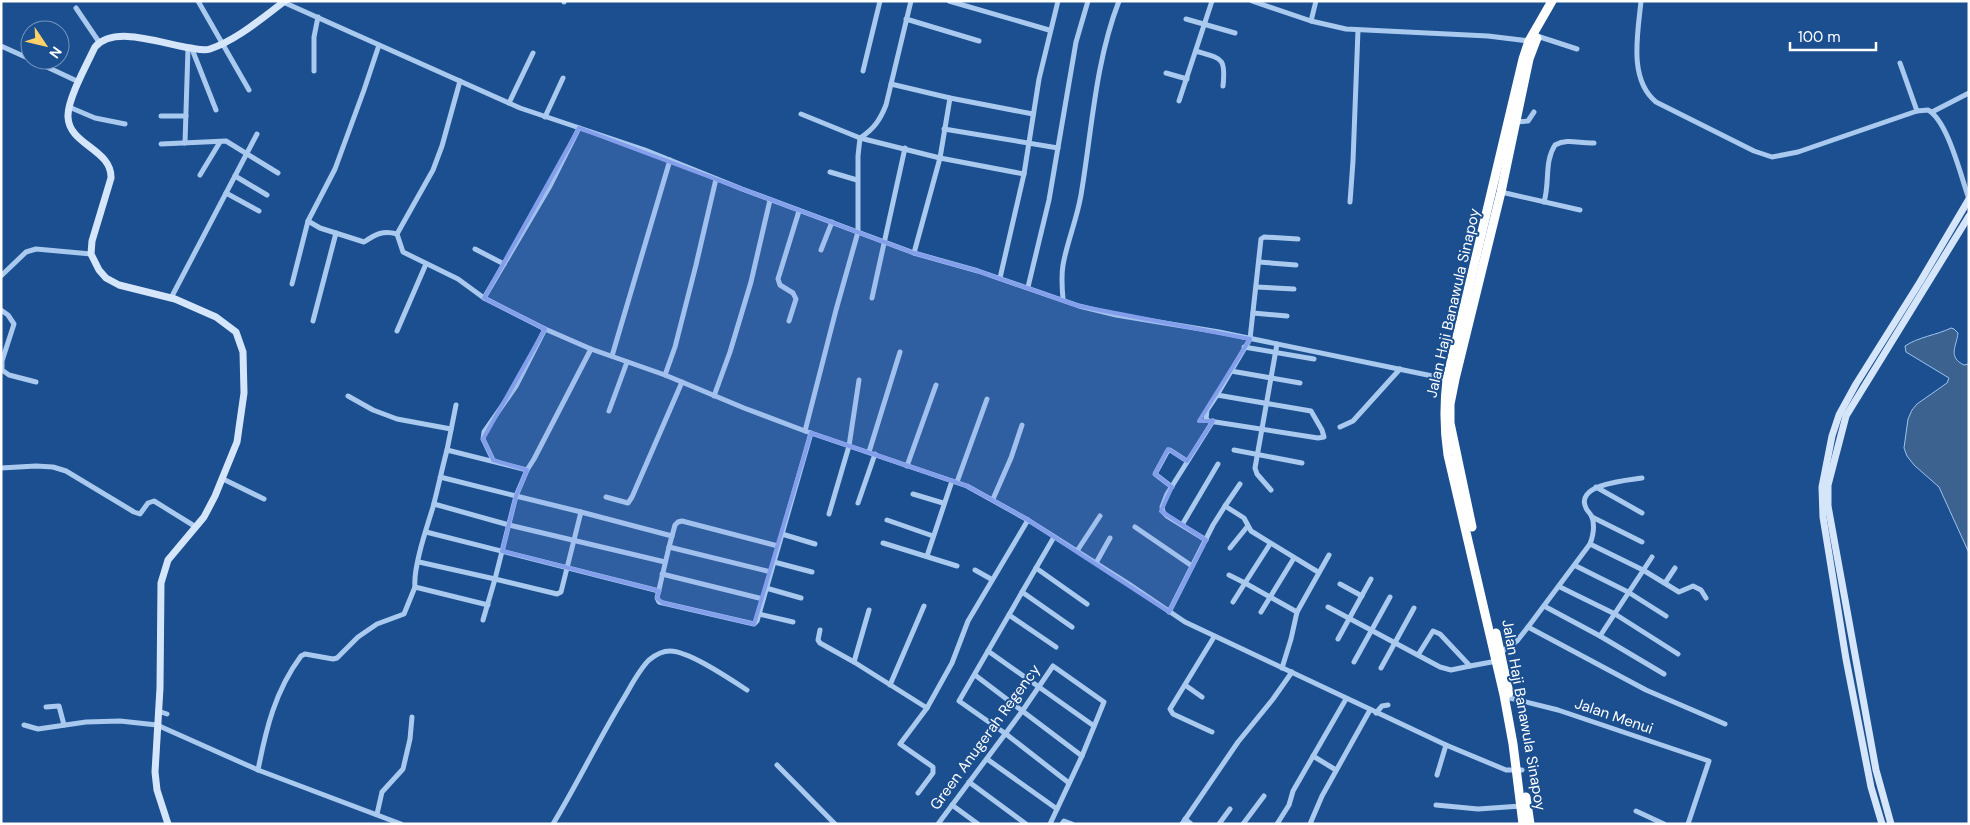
<svg xmlns="http://www.w3.org/2000/svg" width="1970" height="825" font-family="'DM Sans',sans-serif">
<style>
.water{fill:#3c6290;stroke:#9cc4f0}
.lines{fill:none;stroke-linecap:round;stroke-linejoin:round}
.street{stroke:#a9c9ee;stroke-width:5}
.secondary{stroke:#d6e6fa;stroke-width:7}
.highway{stroke:#fff;stroke-width:9}
.marked{fill:#839eea;fill-opacity:0.2;stroke:#839eea;stroke-width:4;stroke-linejoin:round}
.labels{text-anchor:middle;dominant-baseline:central;stroke-width:4;stroke-linejoin:round;paint-order:stroke}
.street-label{font-size:15px;fill:#fff;stroke:#1b4f8f}
</style>
<rect width="100%" height="100%" fill="#1b4f8f"/>
<path class="water" d="M1951 328 1954 329 1958 333C1957 345 1947 357 1964 365L1969 364V553L1939 487 1914 465 1907 456 1904 448 1908 419 1912 410 1917 404 1947 383 1949 378 1906 352 1905 346C1918 337 1937 335 1951 328Z"/>
<g class="lines">
<g class="street">
<polyline points="198,1 249,90"/>
<polyline points="949,1 1049,30"/>
<polyline points="1252,1 1311,21 1346,29 1488,36 1529,41"/>
<path d="M1641 1C1638 33 1628 79 1656 102L1754 151 1772 157 1798 152 1917 111 1928 110C1948 121 1961 177 1969 199"/>
<polyline points="283,2 520,108 645,150 742,189 914,253 978,271 1079,306 1116,315 1219,332 1447,379"/>
<polyline points="564,2 564,1"/>
<polyline points="76,8 99,42"/>
<polyline points="906,19 979,41"/>
<polyline points="1186,19 1235,33"/>
<polyline points="1311,21 1316,1"/>
<polyline points="1537,36 1577,49"/>
<polyline points="1,46 30,59"/>
<polyline points="192,49 216,110"/>
<path d="M1196 51C1222 59 1226 57 1223 86"/>
<polyline points="32,60 79,82"/>
<polyline points="1900,63 1917,111"/>
<polyline points="314,71 314,37 318,17"/>
<polyline points="863,71 880,1"/>
<polyline points="1166,73 1187,79"/>
<polyline points="460,81 442,146 433,170 397,234 403,252 458,279 484,298 545,329 591,349 665,375"/>
<polyline points="891,84 950,98 1033,114"/>
<polyline points="1179,101 1212,1"/>
<polyline points="509,103 533,53"/>
<polyline points="69,107 95,118 125,124"/>
<polyline points="1932,112 1969,93"/>
<path d="M801 114 860 138C874 129 880 120 886 105L911 1"/>
<polyline points="161,116 186,116"/>
<polyline points="545,117 563,78"/>
<polyline points="1516,122 1528,121 1534,112"/>
<polyline points="944,129 1058,148"/>
<polyline points="185,143 188,48"/>
<polyline points="161,144 226,141 278,173"/>
<polyline points="830,172 857,180"/>
<polyline points="1024,174 940,158 860,138 858,156 858,232 836,310 805,431 967,486 1028,520 1129,584 1185,622 1446,745 1506,770 1522,770"/>
<polyline points="200,175 220,142"/>
<polyline points="235,176 267,195"/>
<polyline points="716,179 696,265 675,347 665,375 744,408 805,431"/>
<polyline points="1501,192 1580,210"/>
<polyline points="226,193 259,211"/>
<polyline points="1350,202 1353,161 1358,30"/>
<path d="M1544 202C1550 183 1544 162 1555 145 1568 138 1580 144 1594 143"/>
<path d="M308 221 320 228 364 242C376 234 383 230 397 234"/>
<polyline points="475,249 504,264"/>
<polyline points="821,250 832,222"/>
<polyline points="914,253 940,158 950,98"/>
<polyline points="1259,262 1296,265"/>
<polyline points="1,276 26,252 36,249 91,254"/>
<polyline points="1000,278 1024,174 1039,79 1058,1"/>
<polyline points="292,284 308,221 335,169 364,90 379,45"/>
<polyline points="1028,287 1049,200 1076,42 1088,1"/>
<polyline points="1256,287 1294,289"/>
<polyline points="171,298 257,134"/>
<polyline points="484,298 550,186 579,128"/>
<polyline points="872,298 905,148"/>
<path d="M1063 299C1062 288 1061 277 1063 265 1067 242 1077 219 1081 195 1092 130 1095 63 1119 1"/>
<polyline points="1,310 8,315 14,324 2,361 2,370 9,375 36,382"/>
<polyline points="1253,313 1287,316"/>
<polyline points="313,321 336,233"/>
<polyline points="789,321 796,299 793,293 780,285 778,279 799,211"/>
<polyline points="397,331 426,264"/>
<polyline points="1244,347 1314,359"/>
<polyline points="612,356 670,160"/>
<polyline points="1231,371 1300,383"/>
<polygon points="1217,395 1311,411 1322,430 1324,437 1318,438 1209,421 1206,419 1207,410"/>
<polyline points="1217,395 1250,339 1261,239 1264,237 1298,239"/>
<polyline points="348,396 373,410 397,419 451,429"/>
<polyline points="714,396 730,352 751,282 770,200"/>
<polyline points="609,411 627,362"/>
<polyline points="1340,427 1353,421 1400,369"/>
<polyline points="447,450 456,405"/>
<polyline points="1234,450 1302,463"/>
<polyline points="869,452 900,352"/>
<polyline points="493,460 483,439 484,432 516,386 545,329"/>
<polyline points="907,466 936,385"/>
<polyline points="1,468 36,466 53,467 66,471 134,512 140,514 148,503 154,501 196,527"/>
<polyline points="527,470 534,459 591,349"/>
<path d="M440 477 516 496 527 470 447 450C442 469 438 488 433 507 427 527 413 567 415 587L488 605"/>
<polyline points="223,479 264,499"/>
<polyline points="957,482 987,399"/>
<polyline points="1172,487 1155,474 1167,452 1170,450 1187,461"/>
<polyline points="1596,487 1642,513"/>
<polyline points="1271,490 1257,474 1255,468 1277,344"/>
<polyline points="913,494 943,503"/>
<polygon points="516,496 581,512 561,592 557,594 495,579"/>
<polyline points="606,497 628,503 632,497 682,382"/>
<polyline points="993,499 1011,458 1022,425"/>
<polyline points="858,503 875,454"/>
<polyline points="434,504 509,525 665,562"/>
<polyline points="1225,506 1240,484"/>
<polyline points="581,512 672,536"/>
<polyline points="829,514 849,446 859,380"/>
<polyline points="1592,517 1642,542"/>
<polyline points="887,520 933,536"/>
<polyline points="1182,525 1218,464"/>
<polyline points="1135,527 1192,566"/>
<polyline points="426,532 659,591"/>
<polyline points="782,534 815,544"/>
<polyline points="1054,537 959,701 1006,734 1069,783"/>
<polyline points="1206,540 1167,516 1163,512 1162,507 1167,494 1213,421"/>
<polyline points="883,543 957,566"/>
<polyline points="1590,544 1643,570 1679,592 1693,586 1701,590 1706,598"/>
<polyline points="669,547 675,525 678,522 682,521 778,546"/>
<polyline points="1230,548 1247,527"/>
<polyline points="1077,551 1100,516"/>
<polyline points="927,556 952,481"/>
<polyline points="419,562 495,579 483,620"/>
<polyline points="774,562 812,572"/>
<polyline points="1096,563 1110,538"/>
<polyline points="1576,566 1628,592 1666,616"/>
<polyline points="1036,568 1087,604"/>
<polyline points="975,570 991,579"/>
<polyline points="771,572 669,547 657,598 659,602 663,603 754,624 757,621 811,433"/>
<polyline points="662,574 763,599"/>
<polyline points="1229,575 1245,583 1270,544"/>
<polyline points="1665,583 1675,568"/>
<polyline points="1340,584 1362,596"/>
<polyline points="1560,587 1615,614 1678,654"/>
<polyline points="766,588 801,598"/>
<polyline points="1022,592 1072,627"/>
<polyline points="1233,602 1245,583 1297,612"/>
<polyline points="1544,606 1600,636 1664,674"/>
<polyline points="1328,607 1440,667 1451,670 1470,666"/>
<polyline points="869,610 854,662 927,708"/>
<polyline points="1169,612 1213,525 1225,506 1244,518 1251,531 1318,572"/>
<polyline points="1261,612 1294,558"/>
<polyline points="759,614 793,622"/>
<polyline points="1009,615 1056,647"/>
<polyline points="1528,627 1646,690 1725,724"/>
<polyline points="820,630 818,640 820,643 854,662"/>
<polyline points="1600,636 1652,557"/>
<polyline points="1338,639 1371,579"/>
<polyline points="988,651 1094,726"/>
<path d="M1501 652 1517 641 1528 627 1590 544C1593 536 1595 526 1592 517 1591 514 1587 511 1586 508 1574 484 1629 480 1642 478"/>
<polyline points="1418,655 1433,631 1440,634 1470,666 1497,661"/>
<polyline points="1354,662 1390,597"/>
<polyline points="1282,668 1291,639 1297,612 1329,555"/>
<polyline points="1381,668 1414,608"/>
<polyline points="975,675 1082,756"/>
<polyline points="890,685 924,606"/>
<polyline points="1185,685 1202,697"/>
<polyline points="1510,698 1558,710 1709,761 1688,824"/>
<polyline points="46,707 59,706 64,725"/>
<polyline points="158,711 167,714"/>
<polyline points="1376,713 1382,706 1388,705"/>
<polyline points="24,725 38,729 86,722 120,721 157,725 258,770 401,824"/>
<polyline points="1212,732 1173,714 1170,709 1214,637"/>
<polyline points="1313,756 1336,770"/>
<polyline points="987,759 1057,809"/>
<polyline points="777,765 835,824"/>
<path d="M258 770C266 729 275 691 301 656L305 654 333 659 337 658 358 637 377 624 404 614 415 587"/>
<polyline points="1437,775 1446,745"/>
<polyline points="969,782 1026,824"/>
<polyline points="918,793 933,773 933,767 900,744 927,708 952,663 968,621 1028,520"/>
<polyline points="952,805 978,824"/>
<polyline points="1436,805 1478,809 1521,806"/>
<polyline points="1636,811 1664,824"/>
<polyline points="377,814 382,792 403,769 410,739 412,717"/>
<polyline points="1185,819 1191,824"/>
<path d="M553 824C577 784 598 741 622 701 630 688 638 671 649 660 655 655 662 651 670 651 689 651 730 679 747 690"/>
<polyline points="938,824 1023,710 1053,666 1104,702 1082,756 1050,824"/>
<polyline points="1062,824 1064,821 1072,824"/>
<polyline points="1182,824 1238,742 1273,699 1292,672"/>
<polyline points="1219,824 1230,809"/>
<polyline points="1243,824 1264,796"/>
<polyline points="1277,824 1289,805 1293,791 1346,699"/>
<polyline points="1310,824 1322,796 1370,710"/>
</g>
<g class="secondary">
<path d="M168 824 157 790 155 772 160 688 161 583 168 560 204 517 215 496 237 442 244 393 243 352 236 332 216 317 175 299 119 285 106 278 99 270 91 254 92 241 111 178C112 149 69 145 68 117 67 100 87 64 95 47 115 24 165 45 191 48 197 49 204 51 210 49 237 40 262 18 285 1"/>
<polyline points="1882,824 1871,787 1846,659 1823,517 1822,487 1832,436 1839,415 1856,384 1920,282 1969,199"/>
<polyline points="1891,824 1876,770 1828,506 1828,485 1846,416 1969,216"/>
</g>
<g class="highway">
<polyline points="1472,527 1450,423 1450,404 1455,379 1501,192 1529,59 1537,38"/>
<polyline points="1496,633 1509,693"/>
<polyline points="1526,797 1530,824"/>
<path d="M1523 824 1513 744 1504 695 1448 455C1444 429 1444 405 1447 379L1523 59 1529 41 1552 1"/>
</g>
</g>
<path class="marked" d="M579 128 914 253 978 271 1079 306 1250 339 1199 421H1213L1187 461 1168 449 1155 474 1172 487 1161 511 1206 540 1169 612 1028 520 967 486 811 433 754 624 663 603 657 598 659 591 502 551 516 496 527 470 493 460 483 439 545 329 484 298Z"/>
<g class="labels">
<g class="street-label">
<text transform="translate(1453 303) rotate(-77)">Jalan Haji Banawula Sinapoy</text>
<text transform="translate(1524 715) rotate(80)">Jalan Haji Banawula Sinapoy</text>
<text transform="translate(1614 716) rotate(19)">Jalan Menui</text>
<text transform="translate(985 737) rotate(-54)">Green Anugerah Regency</text>
</g>
</g>
<rect width="1970" height="825" fill="none" stroke="#ffffff" stroke-width="5"/>
<g transform="translate(45 45) rotate(125)"><circle r="24" fill="#1b4f8f" stroke="#7695bc"/>
<path d="M0-4L9 19L0 12L-9 19Z" fill="#ffd166"/>
<text y="-8" font-size="14" font-weight="bold" text-anchor="middle" fill="#ffffff">N</text>
</g>
<path d="M1790 42v8h86v-8" fill="none" stroke="#ffffff" stroke-width="2.5"/>
<text x="1798" y="42" font-size="15" fill="#ffffff" stroke="#1b4f8f" stroke-width="4" paint-order="stroke">100 m</text>
</svg>
